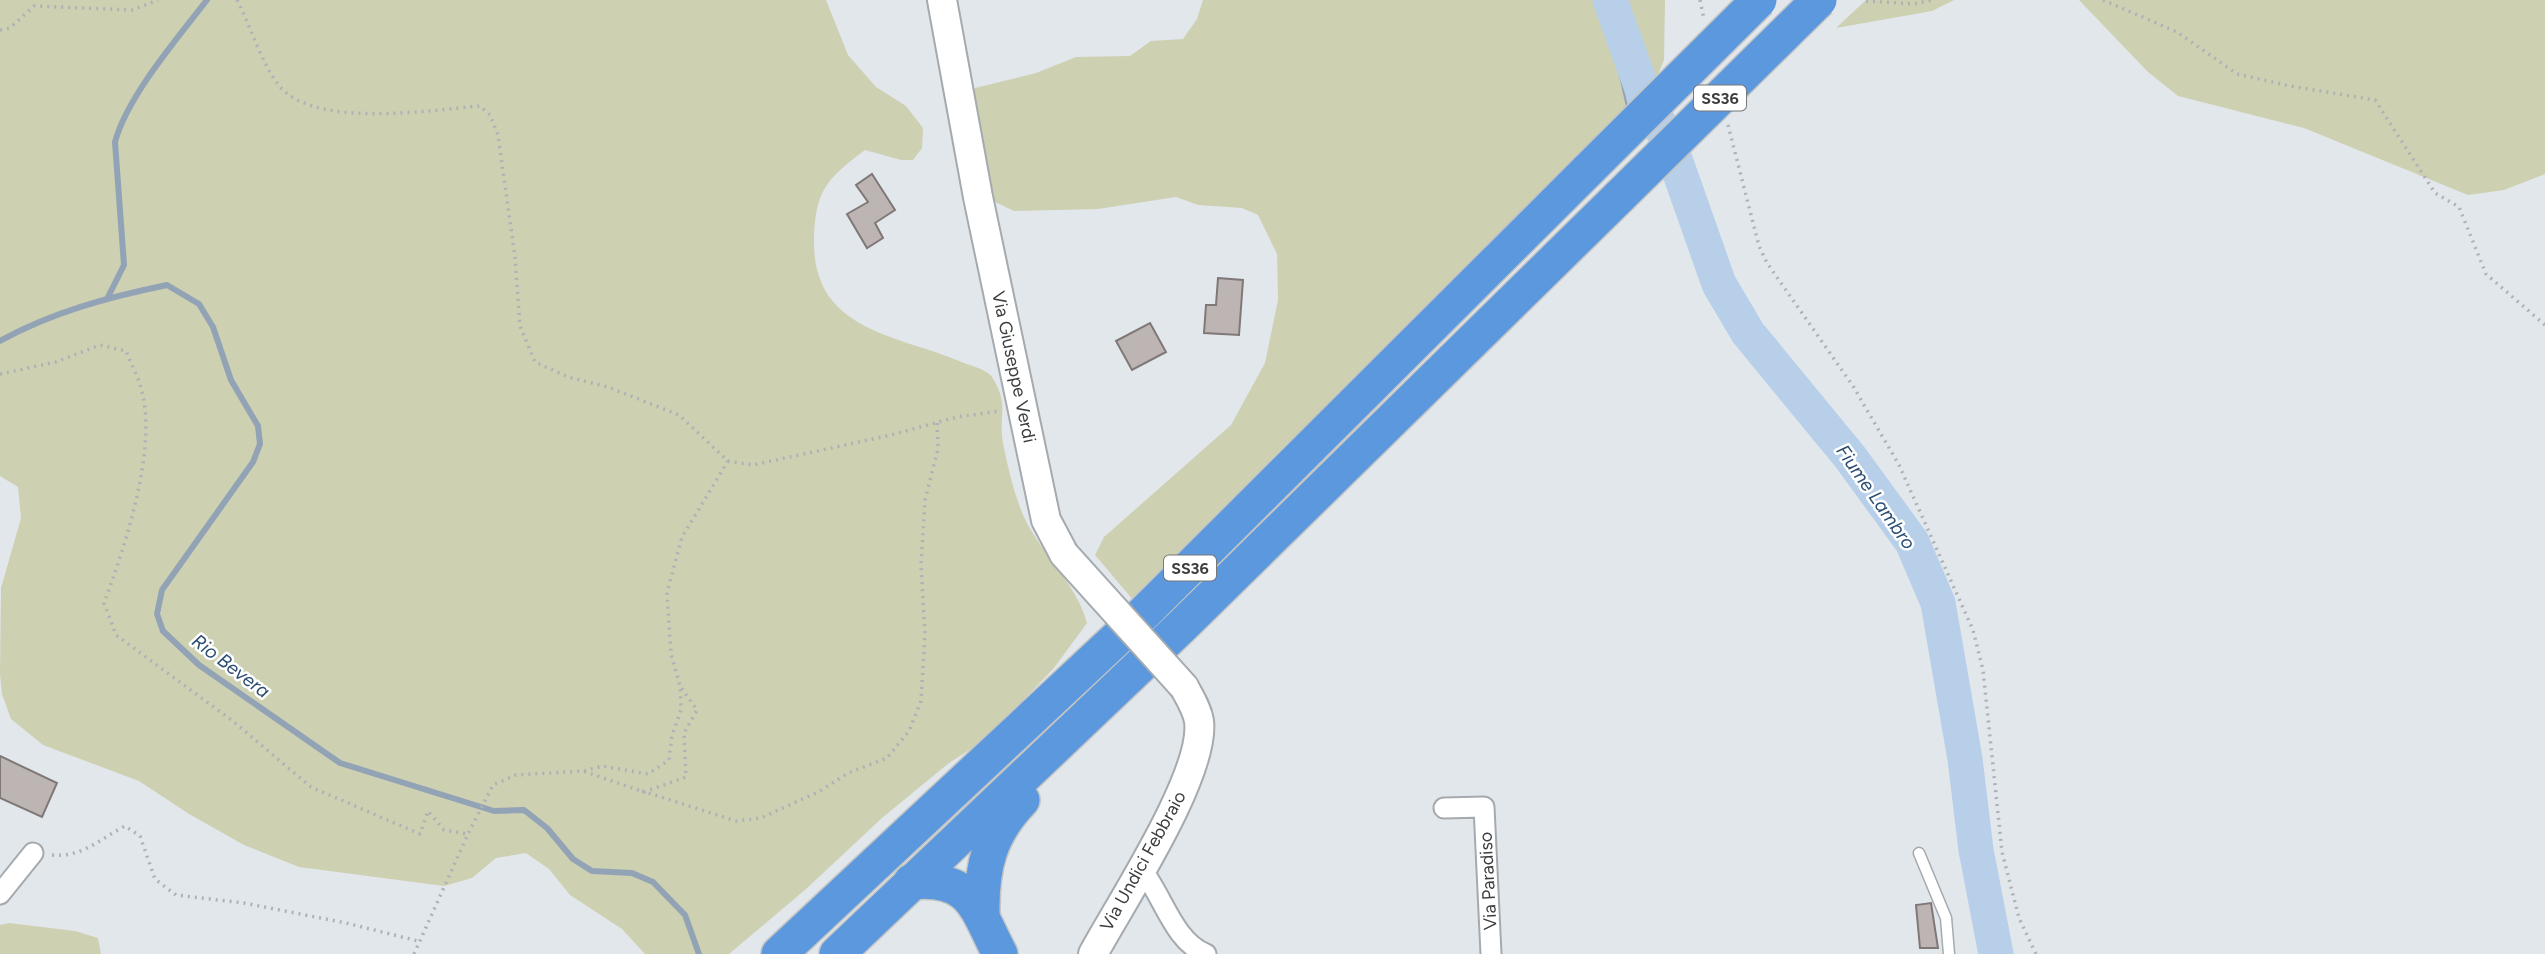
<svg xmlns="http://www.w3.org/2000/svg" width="2545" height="954" font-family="Figtree,sans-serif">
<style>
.green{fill:#ced0b2}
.water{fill:#b7cfe9;stroke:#92a3b6;stroke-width:2}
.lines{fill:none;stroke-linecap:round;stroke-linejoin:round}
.stream{stroke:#92a3b6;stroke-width:6}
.river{stroke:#b7cfe9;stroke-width:35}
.building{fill:#bcb5b3;stroke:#7f7877;stroke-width:2}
.lane-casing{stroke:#a5aaaf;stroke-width:13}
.street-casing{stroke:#a5aaaf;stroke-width:23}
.secondary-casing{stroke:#a5aaaf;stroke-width:32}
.highway-casing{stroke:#c4c5c5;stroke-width:38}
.path{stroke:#aeb2b5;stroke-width:3.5;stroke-dasharray:2 5;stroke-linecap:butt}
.lane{stroke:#fff;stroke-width:10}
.street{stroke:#fff;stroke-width:19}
.secondary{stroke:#fff;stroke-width:28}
.highway{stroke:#5b98de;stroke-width:35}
.secondary-bridge-casing{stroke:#a5aaaf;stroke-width:32;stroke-linecap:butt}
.highway-bridge-casing{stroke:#c4c5c5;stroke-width:38;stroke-linecap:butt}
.secondary-bridge{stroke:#fff;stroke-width:28}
.highway-bridge{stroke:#5b98de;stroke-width:35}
.labels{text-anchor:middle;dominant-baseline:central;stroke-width:5;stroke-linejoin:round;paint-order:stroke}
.shield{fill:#fff;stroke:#767778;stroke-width:2}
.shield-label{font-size:16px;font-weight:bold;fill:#3b3d3e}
.street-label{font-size:18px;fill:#3b3d3e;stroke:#fff}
.water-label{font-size:19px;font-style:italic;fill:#2a4d72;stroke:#fff}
</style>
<rect width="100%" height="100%" fill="#e2e7ec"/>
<g class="green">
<path d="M0 0H826L848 55 876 87 906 106 923 128 922 148 913 160H901L865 150C826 179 815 191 814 241 813 333 901 335 964 363 973 366 987 370 992 377 1010 405 998 416 1003 443 1007 464 1013 489 1021 510 1037 551 1076 581 1087 623L1054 668 985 740 949 763 882 818 806 889 729 954H645L622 929 570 895 549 869 526 853 496 858 472 878 444 886 299 867 244 845 189 814 139 781 43 745 11 719 2 694 0 674 1 588 21 518 18 487 0 476Z"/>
<polygon points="1203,0 1599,0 1608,23 1628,111 1134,601 1095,555 1104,537 1231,425 1265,363 1278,300 1277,254 1258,215 1242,208 1198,205 1176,197 1098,209 1014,211 993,201 959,92 1036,73 1076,57 1130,56 1151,41 1183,39 1197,19"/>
<polygon points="1622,0 1665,0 1664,60 1653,87"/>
<polygon points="1866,0 1954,0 1932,11 1836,28"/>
<polygon points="2079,0 2545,0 2545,174 2504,190 2468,195 2304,128 2178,96 2148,72"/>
<polygon points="9,923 75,931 98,938 101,954 0,954 0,925"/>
</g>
<polygon class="water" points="1599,0 1622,0 1653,87 1628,111 1608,23"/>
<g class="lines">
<g class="stream">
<path d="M108 297 124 265 115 142C127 97 178 37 207 0"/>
<path d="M0 341C52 312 109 297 167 285L199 304 213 327 231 380 258 426 260 444 253 462 162 590 157 614 163 631 199 665 340 763 494 811 524 810 547 828 573 859 592 871 632 873 653 882 685 915 699 954"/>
</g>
<polyline class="river" points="1610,0 1641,86 1671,148 1719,284 1748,333 1850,457 1912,542 1938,603 1965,759 1976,850 1996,954"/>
</g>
<g class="building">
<polygon points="872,174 895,210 875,223 883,238 867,248 847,214 868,202 856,185"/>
<polygon points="1218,278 1243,280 1239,335 1204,333 1206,305 1216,305"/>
<polygon points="1150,323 1166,352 1132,370 1116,341"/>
<polygon points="0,756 57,783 42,817 0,798"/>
<polygon points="1931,903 1938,948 1920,948 1916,905"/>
</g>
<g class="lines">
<defs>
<polyline id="lane" points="1919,853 1946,918 1949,954"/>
<g id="street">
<polyline points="1444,808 1484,807 1491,954"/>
<path d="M1140 867C1163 895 1173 941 1206 954"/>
<polyline points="0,894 33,853"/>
</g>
<g id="secondary">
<polyline points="942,0 978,197 1046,520 1064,554"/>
<path d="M1093 954C1120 904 1206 774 1199 721 1197 709 1190 698 1184 687"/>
</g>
<g id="highway">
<path d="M911 882C973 876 976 909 1000 954"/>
<path d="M982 914C981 868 989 834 1022 800"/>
<polyline points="779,954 1145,612 1589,169"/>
<polyline points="837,954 1183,625 1620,196"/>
</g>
</defs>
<use href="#lane" class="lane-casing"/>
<use href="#street" class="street-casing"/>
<use href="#secondary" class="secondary-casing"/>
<use href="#highway" class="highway-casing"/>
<g class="path">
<path d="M237 0C250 25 261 61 277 83 310 130 429 110 480 106L490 115 498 135 515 257 520 326 535 362 568 377 608 387 679 415 728 461 753 465 891 435 957 417 1000 411"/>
<polyline points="1700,0 1704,19"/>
<polyline points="2103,0 2177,32 2237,74 2290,86 2375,100 2435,193 2459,207 2486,274 2545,325"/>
<polyline points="1866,1 1914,4 1932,0"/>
<polyline points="0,30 10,28 34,6 132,10 158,0"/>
<polyline points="1728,125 1759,246 1767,263 1853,386 1899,465 1973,630 1983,670 2002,852 2019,918 2036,954"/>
<path d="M0 374 56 362 100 345 126 351C131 364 139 378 142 392 157 450 125 547 104 603L116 635 234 722 311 787 420 834 428 811 444 830 468 834"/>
<polyline points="584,771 602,766 648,774 669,760 672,735 681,710 680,686 671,654 667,593 682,537 728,461"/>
<polyline points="642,791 736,821 761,818 820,791 848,773 887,758 909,731 921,701 925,634 921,565 925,500 938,449 937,422"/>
<path d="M52 855C81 858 100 839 125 826L140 836 155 879 176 895 244 903 346 923 418 941"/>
<polyline points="414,954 468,834 493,785 516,775 583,771 644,792 686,777 684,733 697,710 680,686"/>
</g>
<use href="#lane" class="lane"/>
<use href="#street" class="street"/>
<use href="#secondary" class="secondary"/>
<use href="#highway" class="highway"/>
<defs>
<polyline id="secondary-bridge" points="1064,554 1184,687"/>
<g id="highway-bridge">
<polyline points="1589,169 1759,0"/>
<polyline points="1620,196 1819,0"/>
</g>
</defs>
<use href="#secondary-bridge" class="secondary-bridge-casing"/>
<use href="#highway-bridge" class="highway-bridge-casing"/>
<use href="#secondary-bridge" class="secondary-bridge"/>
<use href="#highway-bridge" class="highway-bridge"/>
</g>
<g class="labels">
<g class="shield">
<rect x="1694" y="85.5" width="52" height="25" rx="5"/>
<rect x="1164" y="555.5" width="52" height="25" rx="5"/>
</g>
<g class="shield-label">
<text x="1720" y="98">SS36</text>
<text x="1190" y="568">SS36</text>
</g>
<g class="street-label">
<text transform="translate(1014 367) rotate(78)">Via Giuseppe Verdi</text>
<text transform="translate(1143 861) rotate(-61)">Via Undici Febbraio</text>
<text transform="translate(1488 881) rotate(-93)">Via Paradiso</text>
</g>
<g class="water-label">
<text transform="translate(1876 497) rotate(55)">Fiume Lambro</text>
<text transform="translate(231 666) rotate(37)">Rio Bevera</text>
</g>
</g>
</svg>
